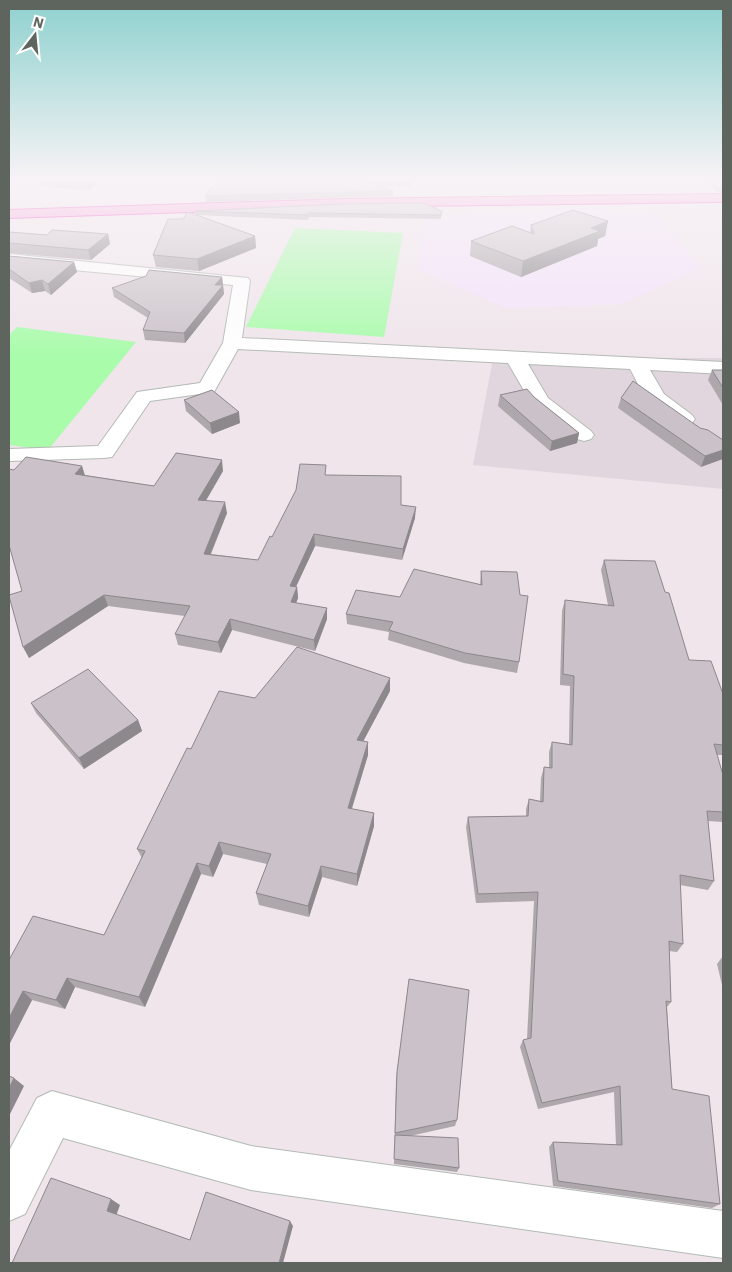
<svg xmlns="http://www.w3.org/2000/svg" width="732" height="1272" font-family="'IBM Plex Sans',sans-serif">
<style>
.education{fill:#e2d6de}
.medical{fill:#f3e3fb}
.water{fill:#a8fcaa}
.lines{fill:none;stroke-linecap:round;stroke-linejoin:round}
.minor-casing{stroke:#b3bab4;stroke-width:2}
.highway-casing{stroke:#eb09af;stroke-width:2}
.minor{fill:#fff;fill-rule:evenodd}
.highway{fill:#f992d7;fill-rule:evenodd}
.wall{fill:#aea7ac}
.shaded-wall{fill:#8d888c}
.building{fill:#cac2c8;stroke:#8d888c}
</style>
<rect width="100%" height="100%" fill="#efe5eb"/>
<polygon class="education" points="493,358 723,358 723,489 473,465"/>
<polygon class="medical" points="597,209 655,213 701,268 621,304 506,308 417,269 425,216 504,210"/>
<g class="water">
<polygon points="295,228 403,233 384,337 246,327"/>
<polygon points="17,327 136,342 48,450 9,445 9,335"/>
</g>
<g class="lines">
<defs>
<g id="minor">
<path d="M9 254 248 278 250 281 242 338 723 362V374L650 370 664 394 692 415 695 419 692 423C679 427 657 411 648 401 641 392 636 379 630 369L528 364 548 398 591 431 594 435 591 439 584 441 577 439 533 406 508 363 238 349 214 392 150 401 112 457 104 458 9 461V449L98 446 137 392 200 383 223 343 233 285 9 264Z"/>
<polygon points="52,1091 251,1146 723,1211 723,1258 251,1190 63,1138 25,1214 9,1221 9,1151 37,1098"/>
</g>
<polygon id="highway" points="723,194 723,202 343,207 9,218 9,210 343,199"/>
</defs>
<use href="#minor" class="minor-casing"/>
<use href="#highway" class="highway-casing"/>
<use href="#minor" class="minor"/>
<use href="#highway" class="highway"/>
</g>
<g class="wall">
<polygon points="38,181 100,181 89,190 39,186"/>
<polygon points="216,181 412,181 411,187 380,186 393,191 393,196 206,202 205,196"/>
<polygon points="705,181 723,181 723,193 717,192"/>
<polygon points="196,211 442,211 441,219 309,217 308,220 197,215 255,236 256,248 199,271 156,267 153,255 183,219 196,215"/>
<polygon points="608,221 605,236 598,239 597,246 521,277 470,256 471,241 530,233 531,225"/>
<polygon points="9,232 47,235 108,234 110,244 91,260 9,253"/>
<polygon points="9,256 74,262 77,272 51,295 45,291 32,293 9,278"/>
<polygon points="222,277 224,294 185,343 145,340 143,330 148,318 114,297 112,288"/>
<polygon points="712,370 723,370 723,405 708,380"/>
<polygon points="500,395 534,397 579,433 577,443 550,451 498,406"/>
<polygon points="621,398 700,428 723,440 701,467 618,408"/>
<polygon points="184,400 240,423 212,434 186,411"/>
<polygon points="82,466 85,475 154,486 223,471 206,500 227,513 211,554 258,560 272,537 326,475 401,505 415,518 402,560 315,546 296,587 297,587 298,598 296,603 327,608 327,619 315,651 232,630 221,653 178,645 175,634 185,616 108,606 29,658 22,591 14,470"/>
<polygon points="604,560 665,592 689,660 723,694 723,755 717,755 723,774 723,822 708,821 714,881 708,890 680,885 683,944 677,952 669,951 671,1002 667,1007 672,1089 720,1204 712,1208 553,1186 549,1147 553,1142 616,1145 614,1092 538,1109 520,1047 523,1040 527,1039 534,901 476,903 466,827 468,817 526,816 526,809 529,799 540,801 541,778 544,767 549,768 549,752 552,742 569,744 570,686 560,685 562,611 565,600 608,605 601,570"/>
<polygon points="481,571 519,662 517,673 464,663 388,640 389,632 347,624 346,614 400,597 480,585"/>
<polygon points="390,691 363,741 368,755 352,809 374,813 374,826 357,886 322,877 309,917 259,905 256,893 267,864 223,854 213,877 201,874 145,1007 75,987 65,1009 32,1000 9,1045 9,960 104,935 142,858 137,849 191,749 255,698"/>
<polygon points="31,703 138,720 142,731 84,769 36,713"/>
<polygon points="723,956 723,989 717,964"/>
<polygon points="409,979 457,1120 455,1126 410,1136 459,1168 457,1172 394,1164 396,1079"/>
</g>
<g class="shaded-wall">
<polygon points="90,181 100,181 89,190 87,183"/>
<polygon points="608,221 605,236 598,239 597,246 521,277 523,261 591,228"/>
<polygon points="108,234 110,244 91,260 88,250"/>
<polygon points="255,236 256,248 199,271 197,259"/>
<polygon points="74,262 77,272 51,295 48,284"/>
<polygon points="222,277 224,294 185,343 184,333 215,285"/>
<polygon points="42,280 45,291 32,293 29,283"/>
<polygon points="239,412 240,423 212,434 210,423"/>
<polygon points="579,433 577,443 550,451 552,441"/>
<polygon points="723,450 723,459 701,467 705,456"/>
<polygon points="222,460 223,471 200,511 198,500"/>
<polygon points="82,466 85,477 75,474"/>
<polygon points="225,502 227,513 206,565 204,554"/>
<polygon points="416,507 415,518 402,560 403,549"/>
<polygon points="314,534 315,546 291,597 290,586"/>
<polygon points="297,587 298,598 292,613 291,602"/>
<polygon points="104,595 108,606 29,658 23,647"/>
<polygon points="327,608 327,619 315,651 314,640"/>
<polygon points="230,619 232,630 221,653 218,642"/>
<polygon points="390,678 390,691 357,753 357,740"/>
<polygon points="138,720 142,731 84,769 79,758"/>
<polygon points="368,742 368,755 348,820 348,808"/>
<polygon points="374,813 374,826 357,886 357,874"/>
<polygon points="219,842 223,854 213,877 209,866"/>
<polygon points="197,863 201,874 145,1007 139,997"/>
<polygon points="321,866 322,877 309,917 308,906"/>
<polygon points="67,978 75,987 65,1009 56,1000"/>
<polygon points="23,991 32,1000 9,1045 9,1018"/>
<polygon points="14,1078 24,1086 9,1116 9,1088"/>
<polygon points="111,1199 120,1205 116,1216 107,1211"/>
<polygon points="290,1221 293,1226 283,1263 279,1263"/>
</g>
<g class="building">
<polygon points="59,181 90,181 87,183"/>
<polygon points="216,181 367,181 393,191 205,196"/>
<polygon points="711,181 723,181 723,188 718,188"/>
<polygon points="423,203 442,211 441,215 309,213 308,215 196,211 343,204"/>
<polygon points="573,210 608,221 591,228 600,231 523,261 471,241 512,226 534,234 531,225"/>
<polygon points="188,212 255,236 197,259 153,255 168,219 183,219"/>
<polygon points="52,230 108,234 88,250 9,243 9,232 47,235"/>
<polygon points="9,256 74,262 48,284 42,280 29,283 9,269"/>
<polygon points="149,270 222,277 215,285 223,285 184,333 143,330 150,312 112,288 146,276"/>
<polygon points="712,370 723,370 723,388"/>
<polygon points="633,381 700,428 708,430 723,440 723,450 705,456 621,398"/>
<polygon points="527,389 534,397 579,433 552,441 500,395"/>
<polygon points="212,390 239,412 210,423 184,400"/>
<polygon points="176,453 222,460 198,500 225,502 204,554 258,560 270,536 272,537 296,490 300,464 326,465 325,475 401,476 401,505 416,507 403,549 314,534 290,586 297,587 291,602 327,608 314,640 230,619 218,642 175,634 190,606 104,595 23,647 9,596 9,595 22,591 9,545 9,469 14,470 26,457 82,466 75,474 154,486"/>
<polygon points="604,560 655,561 665,592 669,593 689,660 711,661 723,694 723,745 714,744 723,775 723,812 707,811 714,881 680,875 683,944 669,941 671,1002 666,1001 672,1089 709,1096 720,1204 558,1181 553,1142 622,1145 620,1086 542,1103 523,1040 531,1038 538,892 478,894 468,817 528,816 529,799 543,802 544,767 552,768 552,742 572,745 574,676 563,674 565,600 614,606"/>
<polygon points="414,569 482,585 481,571 517,572 520,595 528,596 519,662 465,653 389,630 393,622 346,614 356,590 400,597"/>
<polygon points="297,647 390,678 357,740 368,742 348,808 374,813 357,874 321,866 308,906 256,893 271,854 219,842 209,866 197,863 139,997 67,978 56,1000 23,991 9,1018 9,960 33,916 104,935 145,851 137,849 187,748 191,749 219,691 255,698"/>
<polygon points="88,669 138,720 79,758 31,703"/>
<polygon points="409,979 469,990 457,1120 395,1133 397,1072"/>
<polygon points="9,1076 14,1078 9,1088"/>
<polygon points="395,1135 458,1138 459,1168 394,1159"/>
<polygon points="51,1178 111,1199 107,1211 190,1240 206,1192 290,1221 279,1263 12,1263"/>
</g>
<linearGradient id="sky" x2="0" y2="1"><stop stop-color="#8ed1cf"/><stop offset="0.5" stop-color="#f8f3f6"/><stop offset="1" stop-color="#f8f3f6" stop-opacity="0"/></linearGradient>
<rect width="732" height="359" fill="url(#sky)"/>
<rect width="732" height="1272" fill="none" stroke="#5d655e" stroke-width="20"/>
<g transform="translate(35 35) rotate(16)" stroke="#ffffff" stroke-width="4" paint-order="stroke">
<path d="M0-4L9 19L0 12L-9 19Z" fill="#5d655e"/>
<text y="-8" font-size="14" font-weight="bold" text-anchor="middle" fill="#5d655e">N</text>
</g>
</svg>
